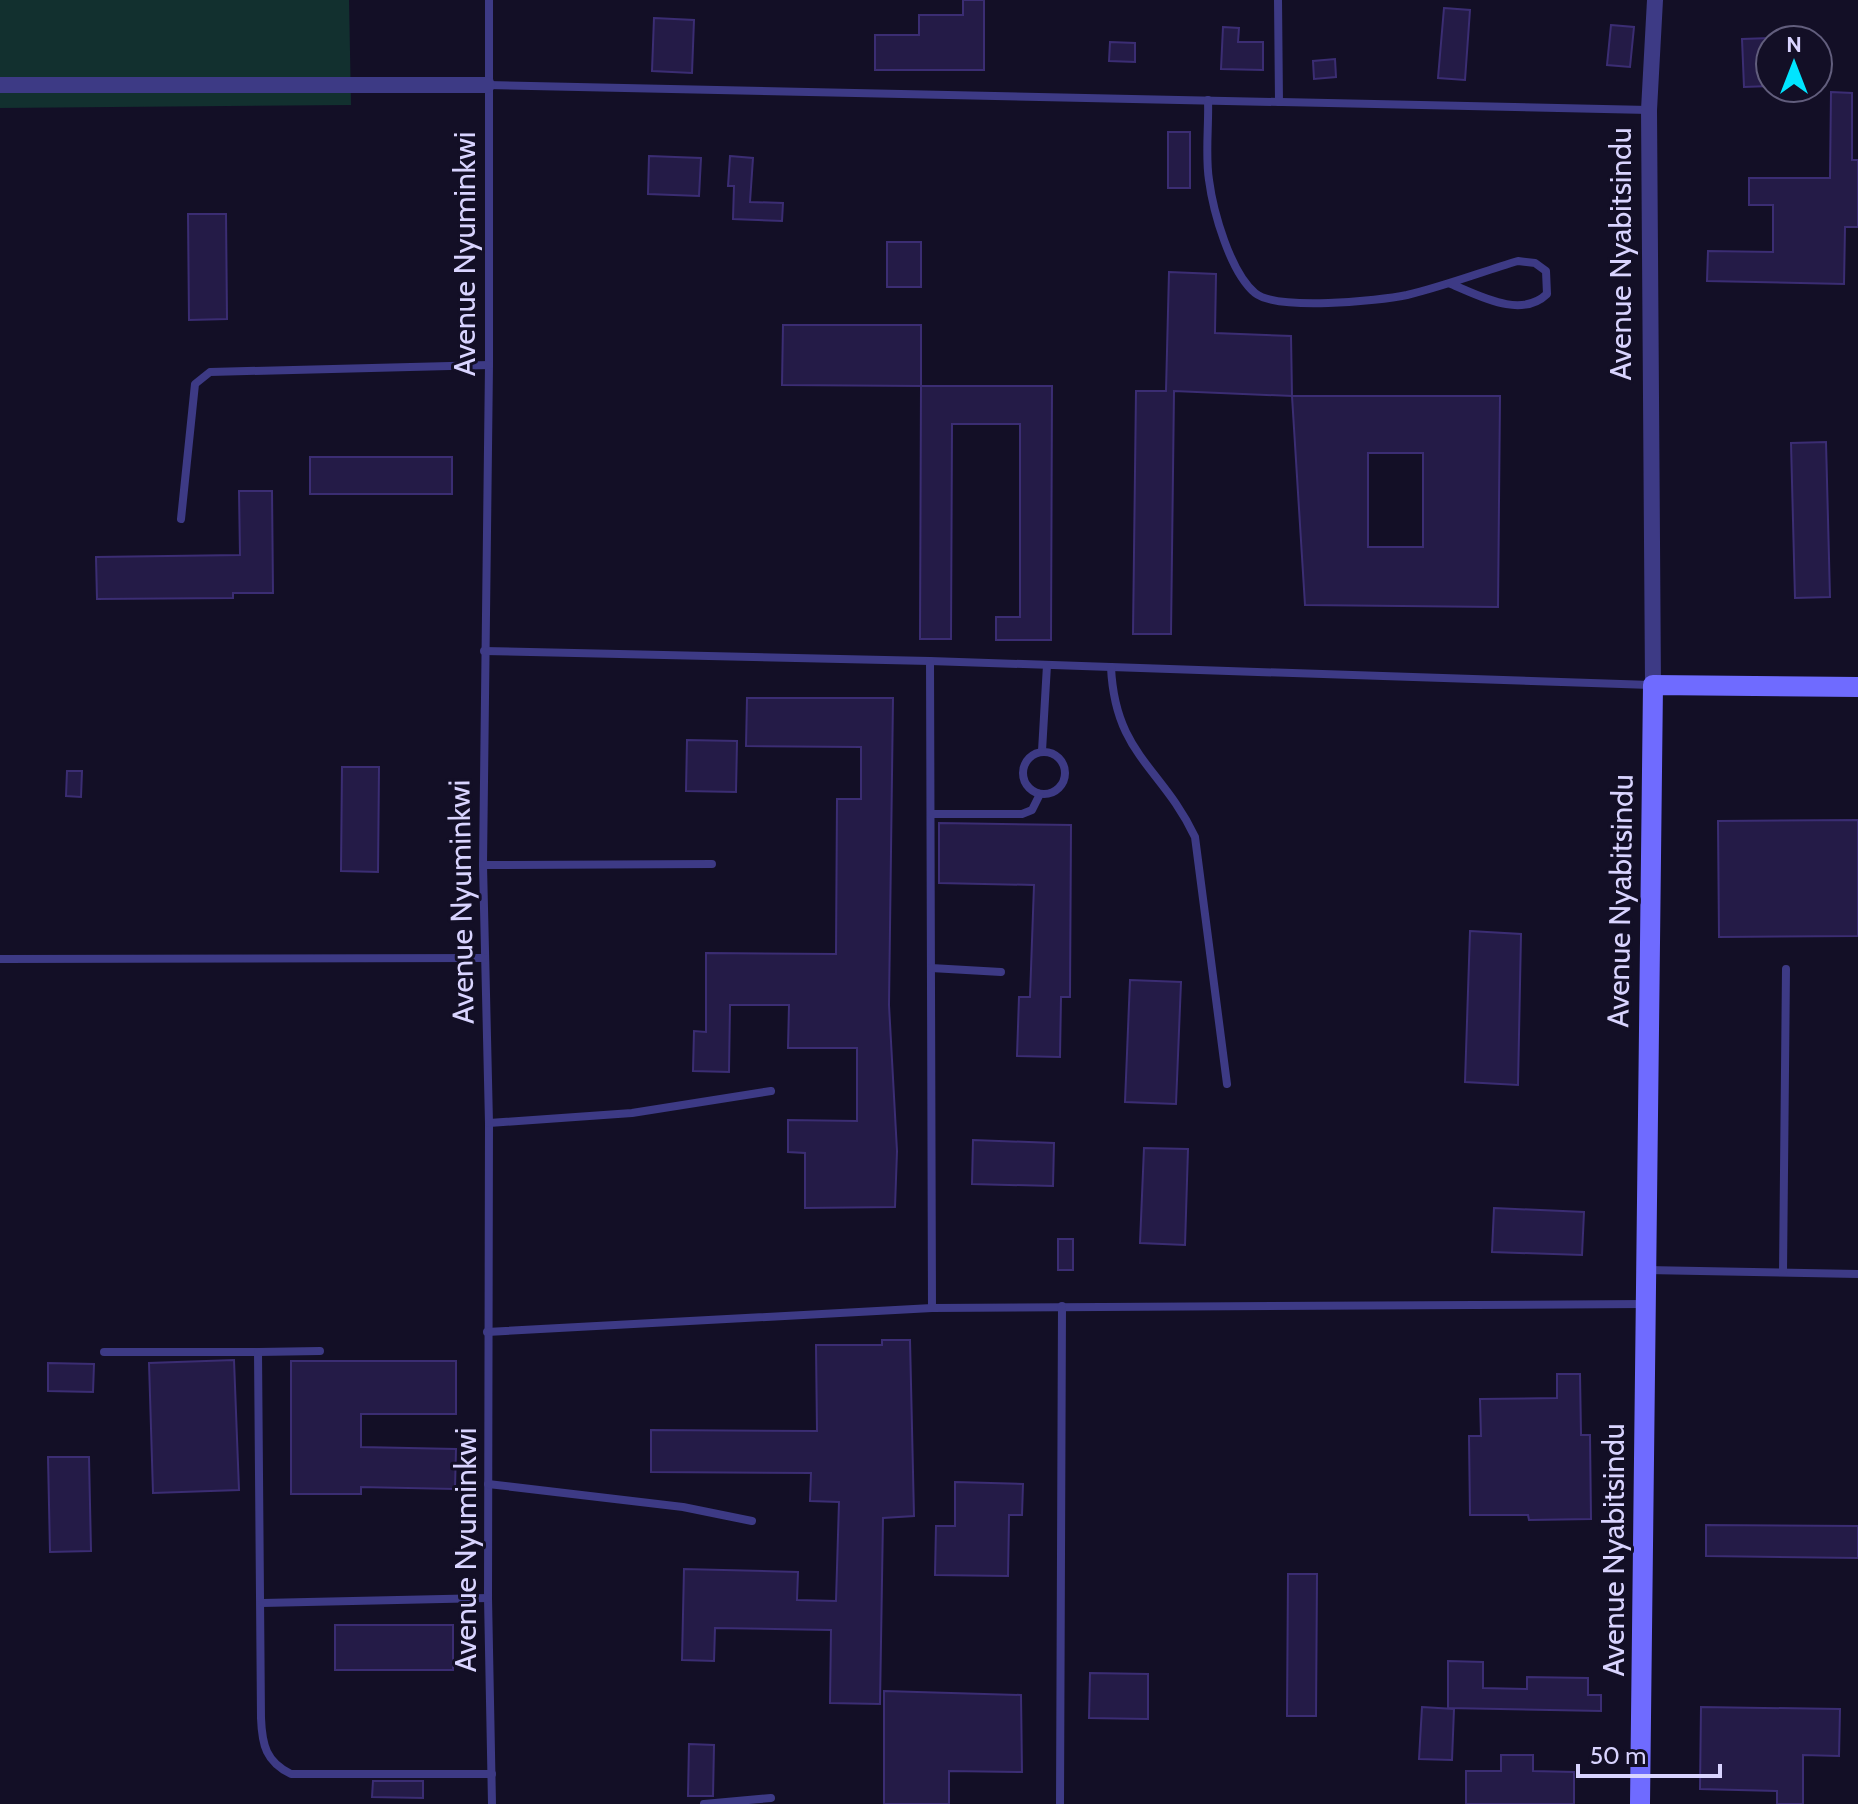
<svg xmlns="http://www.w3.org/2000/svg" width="1858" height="1804" font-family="Cabin,sans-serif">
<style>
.green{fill:#12302f}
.building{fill:#241b47;stroke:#3b2d73;stroke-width:2;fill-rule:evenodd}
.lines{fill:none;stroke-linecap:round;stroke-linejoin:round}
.lane{stroke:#3d3a85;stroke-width:8}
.street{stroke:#3d3a85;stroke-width:16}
.secondary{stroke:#6f6bff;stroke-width:20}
.labels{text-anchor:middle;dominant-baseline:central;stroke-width:6;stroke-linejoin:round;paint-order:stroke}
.street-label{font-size:30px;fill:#d9d4ff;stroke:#130f26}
</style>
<rect width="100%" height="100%" fill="#130f26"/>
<polygon class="green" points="0,0 349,0 351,105 0,108"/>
<g class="building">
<polygon points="963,0 984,0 984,70 875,70 875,35 919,35 919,15 963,15"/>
<polygon points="1444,8 1470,10 1465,80 1438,78"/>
<polygon points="654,18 694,20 692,73 652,71"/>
<polygon points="1611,25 1634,27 1630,67 1607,65"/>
<polygon points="1223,27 1239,28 1238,42 1263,42 1263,70 1221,69"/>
<polygon points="1770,38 1770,86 1744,87 1742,39"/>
<polygon points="1110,42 1135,43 1135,62 1109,61"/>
<polygon points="1335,59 1336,77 1314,79 1313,61"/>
<polygon points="1831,92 1852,93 1852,160 1858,160 1858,227 1845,227 1844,284 1707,281 1708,251 1773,252 1773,205 1749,205 1749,178 1830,178"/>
<rect x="1168" y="132" width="22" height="56"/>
<polygon points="649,156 701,158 699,196 648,194"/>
<polygon points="730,156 753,158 750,202 783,203 782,221 733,219 734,186 728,186"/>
<polygon points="188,214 226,214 227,319 189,320"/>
<rect x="887" y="242" width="34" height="45"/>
<polygon points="1169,272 1216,274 1215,333 1291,336 1292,396 1174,391 1171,634 1133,634 1136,391 1166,391"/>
<polygon points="783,325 921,325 921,386 782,385"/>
<polygon points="921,386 1052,386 1051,640 996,640 996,617 1020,617 1020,424 952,424 951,639 920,639"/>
<path d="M1292 396H1500L1498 607 1305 605ZM1368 453H1423V547H1368Z"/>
<polygon points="1826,442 1830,597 1795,598 1791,443"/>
<rect x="310" y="457" width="142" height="37"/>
<polygon points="239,491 272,491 273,593 233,593 233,598 97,599 96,557 240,555"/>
<polygon points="747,698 893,698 889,1005 897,1151 895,1207 805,1208 805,1153 788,1152 788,1120 857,1121 857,1048 788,1048 789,1005 730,1005 729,1072 693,1071 694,1031 706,1032 706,953 836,954 837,799 861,799 861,747 746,746"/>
<polygon points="687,740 737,741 736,792 686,791"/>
<polygon points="342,767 379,767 378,872 341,871"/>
<polygon points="67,771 82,771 81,797 66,796"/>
<polygon points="1858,820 1858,936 1719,937 1718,821"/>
<polygon points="939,823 1071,825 1070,997 1061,997 1060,1057 1017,1056 1019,997 1030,997 1034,885 939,883"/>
<polygon points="1470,931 1521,934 1518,1085 1465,1082"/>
<polygon points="1130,980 1181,982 1176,1104 1125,1102"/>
<polygon points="973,1140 1054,1143 1053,1186 972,1184"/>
<polygon points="1144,1148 1188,1149 1185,1245 1140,1243"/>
<polygon points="1494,1208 1584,1212 1582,1255 1492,1252"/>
<rect x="1058" y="1239" width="15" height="31"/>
<polygon points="882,1340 910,1340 914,1516 883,1518 880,1704 830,1703 831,1630 715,1628 714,1661 682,1660 684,1569 798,1572 797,1600 836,1601 839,1502 810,1501 811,1473 651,1472 651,1430 817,1431 816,1345 882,1345"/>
<polygon points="234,1360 239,1490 153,1493 149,1363"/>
<polygon points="291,1361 456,1361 456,1414 361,1414 361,1447 456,1449 455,1489 361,1487 361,1494 291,1494"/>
<polygon points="48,1363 94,1364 93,1392 48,1391"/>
<polygon points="1557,1374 1580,1374 1581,1435 1590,1435 1591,1519 1529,1520 1528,1515 1470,1515 1469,1436 1481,1436 1480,1399 1557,1398"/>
<polygon points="48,1457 89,1457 91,1551 50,1552"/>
<polygon points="955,1482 1023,1484 1022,1515 1009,1515 1008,1576 935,1575 936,1526 955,1526"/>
<polygon points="1706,1525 1858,1526 1858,1558 1706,1556"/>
<polygon points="1288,1574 1317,1574 1316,1716 1287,1716"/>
<rect x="335" y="1625" width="118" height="45"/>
<polygon points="1448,1661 1483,1662 1483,1688 1527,1689 1527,1677 1588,1678 1588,1695 1601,1695 1601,1711 1448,1708"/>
<polygon points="1090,1673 1148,1674 1148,1719 1089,1718"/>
<polygon points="884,1691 1021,1695 1022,1772 949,1771 949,1804 884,1804"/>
<polygon points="1422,1707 1454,1709 1452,1760 1419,1759"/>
<polygon points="1701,1707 1840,1709 1839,1756 1803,1755 1803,1804 1777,1804 1777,1791 1700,1789"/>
<polygon points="689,1744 714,1745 713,1796 688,1796"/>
<polygon points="1501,1755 1533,1755 1533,1771 1574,1772 1574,1804 1466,1804 1466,1771 1501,1771"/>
<polygon points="373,1781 423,1781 423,1798 372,1797"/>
</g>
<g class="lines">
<g class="lane">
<polyline points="489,0 489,365 483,865 489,1123 488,1598 492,1804"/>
<polyline points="1278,0 1279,102"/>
<polyline points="487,85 1649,110"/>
<path d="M1208 100C1209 126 1205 155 1209 180 1213 211 1230 272 1255 293 1277 311 1378 301 1407 295 1445 286 1481 272 1518 261L1535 263 1546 271 1547 294C1521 319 1480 296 1451 284"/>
<polyline points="181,519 195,384 210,372 489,365"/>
<polyline points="484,651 930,661 1651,685"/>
<polyline points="930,661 932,1308"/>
<path d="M1111 667C1115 755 1162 767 1195 837L1227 1084"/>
<polyline points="1042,751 1047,665"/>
<circle cx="1044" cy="773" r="21"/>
<polyline points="931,814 1022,814 1032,810 1040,794"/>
<polyline points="483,865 712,864"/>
<polyline points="0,959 484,958"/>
<polyline points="931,968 1001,972"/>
<polyline points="489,1123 632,1113 771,1091"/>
<polyline points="1646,1270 1858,1274"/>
<polyline points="1783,1272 1786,969"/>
<polyline points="487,1332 932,1308 1645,1304"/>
<path d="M104 1352H258L261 1718C262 1745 266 1762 291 1774H492"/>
<polyline points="258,1352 320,1351"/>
<polyline points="488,1484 683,1507 752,1521"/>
<polyline points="262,1603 488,1598"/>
<polyline points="704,1804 771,1798"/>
<polyline points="1060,1804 1062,1306"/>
</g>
<g class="street">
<polyline points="0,85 487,85"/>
<polyline points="1653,685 1649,110 1655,0"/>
</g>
<polyline class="secondary" points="1640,1804 1653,685 1858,687"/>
</g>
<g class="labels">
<g class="street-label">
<text transform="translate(464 254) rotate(-90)">Avenue Nyuminkwi</text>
<text transform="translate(1620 254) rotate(-90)">Avenue Nyabitsindu</text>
<text transform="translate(1620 901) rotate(-89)">Avenue Nyabitsindu</text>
<text transform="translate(461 902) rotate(-91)">Avenue Nyuminkwi</text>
<text transform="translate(465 1550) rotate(-90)">Avenue Nyuminkwi</text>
<text transform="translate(1613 1550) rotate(-90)">Avenue Nyabitsindu</text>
</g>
</g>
<g transform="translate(1794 64)"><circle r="38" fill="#130f26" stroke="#625e7d" stroke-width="2"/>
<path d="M0-6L14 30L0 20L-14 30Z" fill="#00e5ff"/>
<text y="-12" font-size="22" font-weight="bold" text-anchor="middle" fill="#d9d4ff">N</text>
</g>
<path d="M1578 1764v12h142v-12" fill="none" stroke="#d9d4ff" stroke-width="4"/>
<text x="1590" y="1764" font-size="24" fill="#d9d4ff" stroke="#130f26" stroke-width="6" paint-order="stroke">50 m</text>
</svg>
